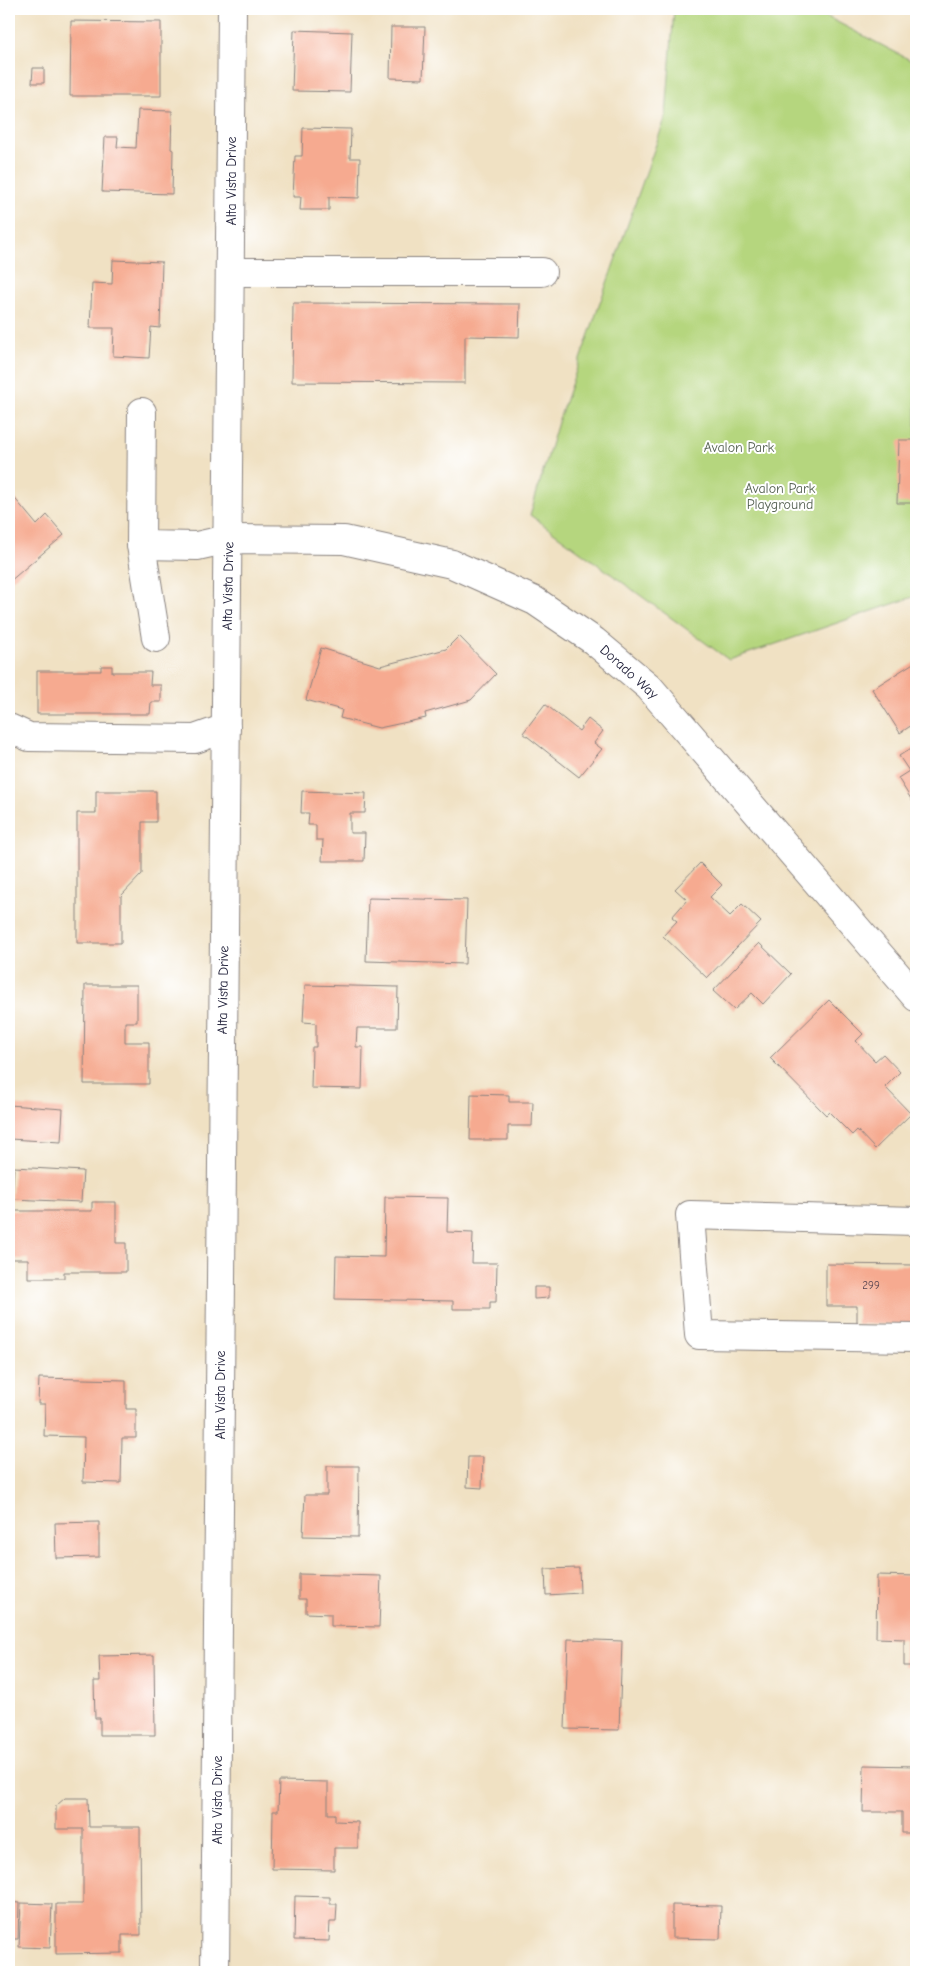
<svg xmlns="http://www.w3.org/2000/svg" width="925" height="1981" font-family="'Comic Neue',sans-serif">
<style>
.green{fill:#b5d67e;stroke:#6c7c5c}
.building{fill:#f6aa90}
.lines{fill:none;stroke-linecap:round;stroke-linejoin:round}
.minor-casing{stroke:#89827f;stroke-width:30}
.minor{stroke:#fff;stroke-width:28}
.labels{text-anchor:middle;dominant-baseline:central;stroke-width:4;stroke-linejoin:round;paint-order:stroke}
.number-label{font-size:11px;fill:#574450}
.street-label{font-size:14px;fill:#22223b;stroke:#fff}
.park-label{font-size:14px;fill:#556152;stroke:#fff}
</style>
<rect width="100%" height="100%" fill="#fff"/>
<filter id="ink" filterUnits="userSpaceOnUse"><feTurbulence type="fractalNoise" baseFrequency=".02" numOctaves="2"/><feDisplacementMap in="SourceGraphic" scale="10" xChannelSelector="R" yChannelSelector="G"/><feConvolveMatrix kernelMatrix="1 2 1 2 8 2 1 2 1" color-interpolation-filters="sRGB"/></filter>
<filter id="wash" filterUnits="userSpaceOnUse"><feTurbulence type="fractalNoise" baseFrequency=".0096" numOctaves="4" result="noise"/><feDisplacementMap in="SourceGraphic" scale="20" xChannelSelector="R" yChannelSelector="G"/><feGaussianBlur stdDeviation="1.12" result="paint"/><feColorMatrix in="noise" values="0 0 0 0 0 0 0 0 0 0 0 0 0 0 0 0 0 1.4 0 .05"/><feComposite in="paint" operator="in"/></filter>
<g filter="url(#wash)">
<rect width="100%" height="100%" fill="#f0e1c3"/>
<polygon class="green" points="674,9 812,9 916,63 916,596 729,660 530,515 559,419 666,116"/>
<g id="blocks">
<g class="building">
<polygon points="906,9 916,9 916,14"/>
<polygon points="71,21 161,22 161,96 70,96"/>
<polygon points="391,27 425,27 423,79 390,78"/>
<polygon points="294,30 352,32 350,92 292,91"/>
<polygon points="33,68 44,68 44,83 32,83"/>
<polygon points="138,110 172,111 171,149 173,150 172,194 102,192 105,137 118,137 117,147 136,148"/>
<polygon points="303,128 351,129 350,158 360,158 359,198 329,197 329,210 300,210 301,197 293,197 295,156 302,156"/>
<polygon points="113,260 162,262 160,328 151,327 149,358 113,356 114,328 90,328 92,283 112,284"/>
<polygon points="293,303 520,304 519,337 465,336 465,383 292,382"/>
<polygon points="899,440 916,440 916,503 897,503"/>
<polygon points="12,495 37,525 47,515 64,535 9,582 9,497"/>
<polygon points="459,636 496,674 471,700 425,713 426,718 379,728 340,718 342,710 306,700 321,648 380,666 446,649"/>
<polygon points="915,662 916,664 916,732 912,725 900,733 872,689"/>
<polygon points="101,666 112,666 112,672 151,672 150,685 161,685 161,702 151,702 150,714 37,714 37,671 101,671"/>
<polygon points="545,704 579,731 588,719 603,731 594,743 602,749 579,777 523,733"/>
<polygon points="916,745 916,807 898,778 909,771 899,756"/>
<polygon points="96,791 156,791 156,822 142,822 142,874 121,896 121,943 77,943 77,813 96,813"/>
<polygon points="302,791 366,793 365,813 350,813 350,833 365,833 364,861 322,861 323,840 316,840 316,825 308,825 309,813 301,813"/>
<polygon points="700,863 722,885 710,897 730,916 742,904 761,922 707,978 663,936 677,921 672,917 687,900 675,889"/>
<polygon points="368,898 467,900 465,964 366,961"/>
<polygon points="759,943 791,974 763,1004 752,993 734,1010 713,991"/>
<polygon points="85,985 137,985 137,1022 125,1022 125,1042 149,1042 149,1084 84,1084"/>
<polygon points="305,985 398,987 397,1028 357,1028 356,1047 363,1047 362,1089 311,1088 312,1047 316,1047 316,1023 303,1022"/>
<polygon points="829,1000 863,1034 856,1041 875,1061 883,1054 900,1072 885,1087 911,1114 875,1149 857,1130 852,1135 829,1112 826,1115 770,1058"/>
<polygon points="471,1094 509,1095 509,1102 533,1102 532,1126 508,1126 508,1140 470,1140"/>
<polygon points="9,1105 63,1109 61,1142 9,1139"/>
<polygon points="14,1167 83,1171 81,1202 12,1199"/>
<polygon points="385,1197 448,1198 447,1232 473,1233 472,1263 497,1263 496,1302 490,1302 490,1309 453,1309 453,1301 335,1299 336,1256 384,1257"/>
<polygon points="92,1202 116,1202 116,1243 126,1243 126,1272 64,1272 64,1278 28,1278 28,1259 9,1259 9,1211 92,1211"/>
<polygon points="826,1264 916,1265 916,1325 857,1324 857,1306 826,1306"/>
<polygon points="534,1287 549,1287 549,1298 534,1299"/>
<polygon points="39,1378 126,1380 126,1409 136,1409 136,1438 122,1438 121,1483 83,1482 84,1437 44,1436 45,1404 38,1404"/>
<polygon points="468,1457 483,1457 482,1488 467,1487"/>
<polygon points="327,1466 359,1466 358,1537 303,1536 305,1495 327,1495"/>
<polygon points="99,1522 99,1557 56,1558 55,1523"/>
<polygon points="579,1568 580,1593 546,1595 545,1569"/>
<polygon points="299,1574 381,1576 379,1627 331,1626 331,1614 306,1613 306,1599 299,1599"/>
<polygon points="877,1575 916,1576 916,1666 904,1666 904,1639 876,1638"/>
<polygon points="568,1639 622,1641 619,1730 565,1729"/>
<polygon points="154,1655 155,1735 100,1735 100,1718 95,1718 94,1681 100,1681 99,1656"/>
<polygon points="864,1765 916,1766 916,1833 902,1833 902,1812 863,1812"/>
<polygon points="279,1781 328,1782 328,1814 335,1814 335,1821 358,1822 358,1848 334,1848 334,1870 272,1869 273,1811 278,1811"/>
<polygon points="65,1798 88,1798 89,1827 140,1827 141,1935 122,1935 122,1953 56,1954 56,1904 83,1904 83,1829 56,1829 56,1806"/>
<polygon points="295,1896 330,1897 330,1904 337,1904 336,1922 330,1922 329,1941 294,1940"/>
<polygon points="9,1902 19,1903 18,1939 9,1939"/>
<polygon points="21,1903 52,1904 50,1948 19,1947"/>
<polygon points="672,1905 721,1906 720,1939 672,1938"/>
</g>
</g>
</g>
<g filter="url(#ink)">
<use href="#blocks" fill-opacity="0" stroke="#89827f" stroke-width="1"/>
<g class="lines">
<defs>
<g id="minor">
<polyline points="230,272 542,272"/>
<polyline points="142,412 141,545 197,546 228,539 344,540 452,564 535,601 594,641 649,687 916,997"/>
<polyline points="141,545 156,638"/>
<polyline points="9,728 29,737 195,739 226,728"/>
<polyline points="916,1221 690,1215 699,1335 916,1338"/>
<polyline points="215,1972 232,9"/>
</g>
</defs>
<use href="#minor" class="minor-casing"/>
<use href="#minor" class="minor"/>
</g>
</g>
<g class="labels">
<g class="number-label">
<text x="871" y="1285">299</text>
</g>
<g class="street-label">
<text transform="translate(231 181) rotate(-90)">Alta Vista Drive</text>
<text transform="translate(228 586) rotate(-89)">Alta Vista Drive</text>
<text transform="translate(629 672) rotate(42)">Dorado Way</text>
<text transform="translate(223 990) rotate(-89)">Alta Vista Drive</text>
<text transform="translate(220 1395) rotate(-90)">Alta Vista Drive</text>
<text transform="translate(217 1800) rotate(-90)">Alta Vista Drive</text>
</g>
<g class="park-label">
<text x="739" y="447">Avalon Park</text>
<text x="780" y="488">Avalon Park<tspan x="780" dy="16">Playground</tspan></text>
</g>
</g>
<rect width="925" height="1981" fill="none" stroke="#fff" stroke-width="30"/>
</svg>
